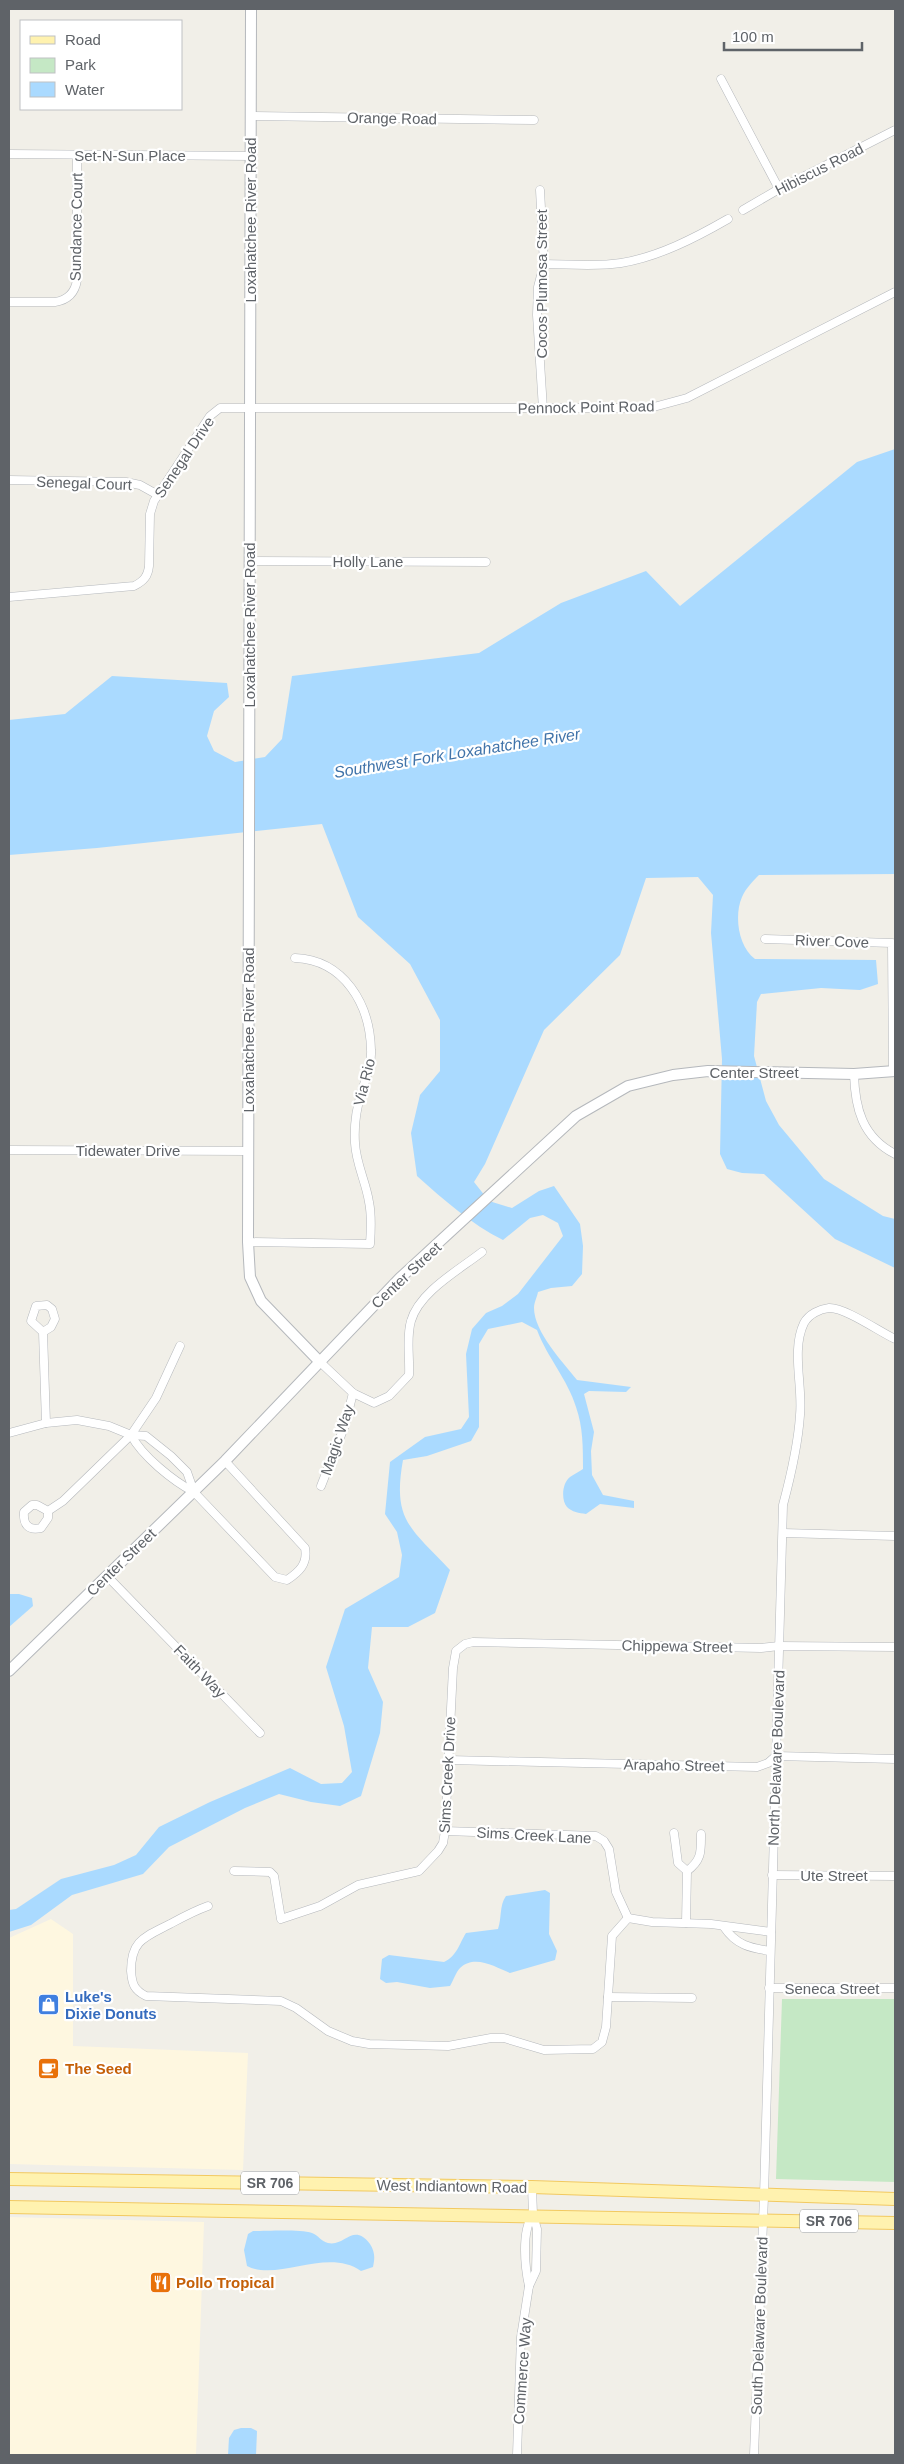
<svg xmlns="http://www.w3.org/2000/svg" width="904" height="2464" font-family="Helvetica,sans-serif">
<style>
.commercial{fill:#fef7e0}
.green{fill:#c5e8c5}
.water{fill:#aadaff}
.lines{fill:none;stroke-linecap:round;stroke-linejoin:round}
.minor-casing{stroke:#b5b8bc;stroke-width:9}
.tertiary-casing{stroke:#b5b8bc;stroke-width:12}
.primary-casing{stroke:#f2c960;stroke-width:14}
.minor{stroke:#fff;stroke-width:8}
.tertiary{stroke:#fff;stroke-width:10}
.primary{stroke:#fff2af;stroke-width:12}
.labels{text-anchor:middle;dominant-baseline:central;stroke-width:4.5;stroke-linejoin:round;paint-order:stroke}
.shield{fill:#fff;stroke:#8f9295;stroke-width:1}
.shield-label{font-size:14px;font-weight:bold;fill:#5f6368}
.street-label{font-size:15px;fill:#5f6368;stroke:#fff}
.shop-label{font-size:15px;font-weight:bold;fill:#366cbe;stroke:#fff;text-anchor:start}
.food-label{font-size:15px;font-weight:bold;fill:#c56008;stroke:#fff;text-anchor:start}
.water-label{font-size:16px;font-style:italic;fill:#4174aa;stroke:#fff}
</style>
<rect width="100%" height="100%" fill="#f1efe8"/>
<g class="commercial">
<polygon points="51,1919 73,1934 73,2046 248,2053 243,2170 9,2164 9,1938"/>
<polygon points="9,2217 204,2222 196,2455 9,2455"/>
</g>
<polygon class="green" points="782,1999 895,1999 895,2182 776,2179"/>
<g class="water">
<path d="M895 449V874L759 875C753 881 746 888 742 897 734 915 738 947 755 959L876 960 878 984 860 990 821 988 761 994 757 1002 754 1056 766 1101 779 1125 824 1179 883 1216 895 1219V1268L835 1239 764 1174 742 1173 727 1169 720 1154 722 1059 711 933 713 895 698 877 646 878 620 955 544 1030 485 1164 474 1182 489 1201 512 1208 539 1191 554 1186 580 1224 583 1246 582 1274 572 1286 551 1288 538 1292C537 1297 534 1303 534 1308 534 1332 563 1362 577 1380L631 1387 626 1392 589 1391 584 1394 594 1432 591 1451 592 1475 603 1495 634 1501V1508L600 1504 586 1514C579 1513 572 1512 567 1507 561 1500 562 1483 570 1477 574 1474 579 1472 583 1469 583 1447 583 1427 576 1407 568 1380 547 1357 537 1330L522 1322 488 1329 479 1344V1427L471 1441 427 1456 403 1460C392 1521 411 1528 450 1570L435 1613 408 1627H372L368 1668 383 1702 380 1733 361 1796 340 1806 311 1802 279 1794 245 1808 169 1847 143 1874 72 1895 31 1925 9 1932V1910L16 1909 61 1879 114 1865 136 1855 159 1827 210 1802 290 1768 321 1784 342 1783 352 1772 344 1726 326 1667 345 1609 399 1577 402 1555 397 1532 385 1514 390 1462 425 1437 461 1429 469 1417 466 1354 472 1329 486 1313 502 1306 518 1294 563 1236 558 1223 543 1215 530 1218 503 1240C471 1224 444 1200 417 1176L411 1133 420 1095 440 1071V1020L410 964 358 917 322 824 97 848 9 855V720L65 714 112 676 227 683 229 697 214 711 207 736 214 751 235 762 265 757 282 739 292 676 479 653 561 603 646 571 680 606 857 462Z"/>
<polygon points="9,1594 19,1594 32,1598 33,1606 9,1627"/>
<path d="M545 1890 550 1893 549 1934 557 1951 555 1960 510 1973C495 1967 475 1954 460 1968 456 1972 453 1981 450 1986L430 1988 397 1982 386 1983 380 1979 382 1959 389 1955 444 1962C457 1956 459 1944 466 1933L498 1929C502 1918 499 1906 506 1896Z"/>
<path d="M253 2231C267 2231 300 2229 312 2233 318 2235 322 2242 328 2243 345 2247 353 2222 370 2244 375 2252 375 2258 373 2267L361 2271C327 2247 278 2282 247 2266L244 2250 248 2234Z"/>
<polygon points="241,2428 251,2428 257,2431 256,2455 228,2455 229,2438 234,2430"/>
</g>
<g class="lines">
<defs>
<g id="minor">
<polyline points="721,79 779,189"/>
<polyline points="251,116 534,120"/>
<polyline points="9,154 251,156"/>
<polyline points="540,190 544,264 538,287 537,315 543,409"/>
<polyline points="743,210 779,189 895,130"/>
<path d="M544 264C568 264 596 267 621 263 658 257 695 238 728 219"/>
<path d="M9 302H55C68 300 75 293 77 280V155"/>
<polyline points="9,480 126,482 140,485 158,495"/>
<polyline points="250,561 486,562"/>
<path d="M9 597 134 586C144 581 148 576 149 566L150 514 154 501 210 416 220 408H650L687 398 895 292"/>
<polyline points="765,939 892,943 893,1071"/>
<path d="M854 1074C855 1108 862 1137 895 1154"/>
<polyline points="9,1150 248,1151"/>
<path d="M248 1242 370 1244C371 1230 372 1216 369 1202 366 1182 356 1164 355 1143 354 1127 356 1110 361 1094 365 1080 372 1065 371 1050 370 1004 344 960 295 958"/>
<polyline points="43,1332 31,1321 36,1306 47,1305 52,1309 55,1319 51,1327 43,1332 46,1423"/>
<path d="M319 1361 353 1393 374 1403 389 1396 409 1375C410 1358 406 1337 411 1321 419 1292 459 1270 482 1252"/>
<polyline points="9,1433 46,1423 77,1420 109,1426 131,1435 146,1436 171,1456 187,1472 194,1492"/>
<path d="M131 1435C142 1456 173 1481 194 1492L275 1577 287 1580C299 1572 308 1564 305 1548L225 1461"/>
<polyline points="321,1486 345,1425 353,1393"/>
<path d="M48 1511V1518L41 1528C28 1531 23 1524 24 1512L32 1505H37L48 1511 63 1501 131 1435 156 1398 180 1346"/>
<polyline points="783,1533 895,1536"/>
<polyline points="107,1576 260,1733"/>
<polyline points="449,1760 757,1767 768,1763 776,1756 895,1759"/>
<polyline points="445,1831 596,1836 604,1841 609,1849 616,1892 628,1918"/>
<polyline points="674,1833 678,1863 687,1871 686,1923"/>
<polyline points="234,1871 270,1872 274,1876 281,1919 320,1906 358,1885 419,1871 438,1851 443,1843 445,1831 453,1668 456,1651 465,1644 473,1642 761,1648 779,1646 895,1647"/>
<path d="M687 1871C702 1860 701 1851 701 1834"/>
<polyline points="772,1875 895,1876"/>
<path d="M208 1906C194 1911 183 1917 170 1924 145 1937 131 1940 131 1971 132 1984 134 1990 146 1996L281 2001 296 2008 328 2031 352 2041 369 2044 448 2046 491 2038H504L544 2050 593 2049 602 2042 606 2027 612 1936 628 1918"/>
<polyline points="628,1918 652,1922 711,1924 771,1932"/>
<path d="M724 1927C736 1945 750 1948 770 1951"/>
<polyline points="769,1988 895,1988"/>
<polyline points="608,1997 692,1998"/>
<path d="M529 2286C525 2268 521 2231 533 2215"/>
<polyline points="517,2455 521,2337 529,2286 536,2271 537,2229 533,2215 532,2187"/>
<path d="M754 2455 764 2196 783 1505C791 1475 798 1446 800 1415 803 1386 791 1350 804 1323 809 1314 820 1309 829 1308 844 1307 880 1332 895 1339"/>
</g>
<g id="tertiary">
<polyline points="251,9 248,1242 250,1277 261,1301 319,1361"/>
<polyline points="9,1671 225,1461 400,1278 576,1116 628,1086 673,1075 708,1071 854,1074 895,1071"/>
</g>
<g id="primary">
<polyline points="9,2179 532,2187 895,2199"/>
<polyline points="9,2207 895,2223"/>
</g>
</defs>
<use href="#minor" class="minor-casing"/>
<use href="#tertiary" class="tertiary-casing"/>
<use href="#primary" class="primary-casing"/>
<use href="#minor" class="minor"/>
<use href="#tertiary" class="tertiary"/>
<use href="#primary" class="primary"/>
</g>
<defs>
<symbol id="shop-square" viewBox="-11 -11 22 22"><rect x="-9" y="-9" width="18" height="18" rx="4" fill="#3f7fe0" stroke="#fff"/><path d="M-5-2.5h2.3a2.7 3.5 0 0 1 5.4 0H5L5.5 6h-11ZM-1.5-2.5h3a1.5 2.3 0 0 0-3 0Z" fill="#fff"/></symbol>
<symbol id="cafe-square" viewBox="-11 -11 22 22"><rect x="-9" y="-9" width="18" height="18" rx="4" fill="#e8710a" stroke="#fff"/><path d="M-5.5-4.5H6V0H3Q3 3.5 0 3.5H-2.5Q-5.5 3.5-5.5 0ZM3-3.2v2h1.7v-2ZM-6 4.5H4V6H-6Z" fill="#fff"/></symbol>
<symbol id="restaurant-square" viewBox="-11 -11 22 22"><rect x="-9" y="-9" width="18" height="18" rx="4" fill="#e8710a" stroke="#fff"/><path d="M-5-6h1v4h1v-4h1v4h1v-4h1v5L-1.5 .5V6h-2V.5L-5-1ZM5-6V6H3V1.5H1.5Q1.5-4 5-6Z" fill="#fff"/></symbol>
</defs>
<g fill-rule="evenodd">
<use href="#shop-square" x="36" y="1992" width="25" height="25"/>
<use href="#cafe-square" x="36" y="2056" width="25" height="25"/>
<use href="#restaurant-square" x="148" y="2270" width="25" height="25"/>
</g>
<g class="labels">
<g class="shield">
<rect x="241" y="2171.5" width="58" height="23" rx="4"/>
<rect x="800" y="2209.5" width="58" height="23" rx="4"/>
</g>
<g class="shield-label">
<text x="270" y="2183">SR 706</text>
<text x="829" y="2221">SR 706</text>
</g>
<g class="street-label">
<text transform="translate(392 118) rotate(1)">Orange Road</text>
<text x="130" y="155">Set-N-Sun Place</text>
<text transform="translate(819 169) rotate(-27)">Hibiscus Road</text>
<text transform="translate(250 220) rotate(-90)">Loxahatchee River Road</text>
<text transform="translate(76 227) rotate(-89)">Sundance Court</text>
<text transform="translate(541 284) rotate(-90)">Cocos Plumosa Street</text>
<text transform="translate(586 407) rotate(-1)">Pennock Point Road</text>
<text transform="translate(184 457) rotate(-56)">Senegal Drive</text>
<text transform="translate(84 483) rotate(2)">Senegal Court</text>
<text x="368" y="561">Holly Lane</text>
<text transform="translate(249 625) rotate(-90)">Loxahatchee River Road</text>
<text transform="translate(832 941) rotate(2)">River Cove</text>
<text transform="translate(248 1030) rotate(-90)">Loxahatchee River Road</text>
<text x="754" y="1072">Center Street</text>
<text transform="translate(364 1082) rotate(-76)">Via Rio</text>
<text x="128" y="1150">Tidewater Drive</text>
<text transform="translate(406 1275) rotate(-43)">Center Street</text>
<text transform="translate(337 1440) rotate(-71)">Magic Way</text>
<text transform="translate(121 1562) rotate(-44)">Center Street</text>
<text transform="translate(677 1646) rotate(1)">Chippewa Street</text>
<text transform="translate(200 1671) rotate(46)">Faith Way</text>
<text transform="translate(776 1758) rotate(-88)">North Delaware Boulevard</text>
<text transform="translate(674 1765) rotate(1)">Arapaho Street</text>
<text transform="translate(447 1775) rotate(-87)">Sims Creek Drive</text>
<text transform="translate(534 1835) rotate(3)">Sims Creek Lane</text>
<text x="834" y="1875">Ute Street</text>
<text x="832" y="1988">Seneca Street</text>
<text transform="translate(452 2186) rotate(1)">West Indiantown Road</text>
<text transform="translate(759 2326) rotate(-88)">South Delaware Boulevard</text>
<text transform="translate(522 2371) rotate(-86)">Commerce Way</text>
</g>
<g class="shop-label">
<text x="65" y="1996">Luke's<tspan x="65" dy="17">Dixie Donuts</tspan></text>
</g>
<g class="food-label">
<text x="65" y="2068">The Seed</text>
<text x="176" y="2282">Pollo Tropical</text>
</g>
<g class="water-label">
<text transform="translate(457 753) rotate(-9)">Southwest Fork Loxahatchee River</text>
</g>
</g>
<rect width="904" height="2464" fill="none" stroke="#5f6368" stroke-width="20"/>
<rect x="20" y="20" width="162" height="90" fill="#ffffff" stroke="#bfc1c3"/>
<rect x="30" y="36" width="25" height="8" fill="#fff2af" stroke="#bfc1c3"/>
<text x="65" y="45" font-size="15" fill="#5f6368">Road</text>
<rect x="30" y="58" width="25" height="15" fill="#c5e8c5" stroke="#bfc1c3"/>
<text x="65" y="70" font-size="15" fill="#5f6368">Park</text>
<rect x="30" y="82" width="25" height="15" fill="#aadaff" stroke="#bfc1c3"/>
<text x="65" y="95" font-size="15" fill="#5f6368">Water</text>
<path d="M724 42v8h138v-8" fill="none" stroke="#5f6368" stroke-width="2.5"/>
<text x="732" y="42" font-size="15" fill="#5f6368" stroke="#ffffff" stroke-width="4" paint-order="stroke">100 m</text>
</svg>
